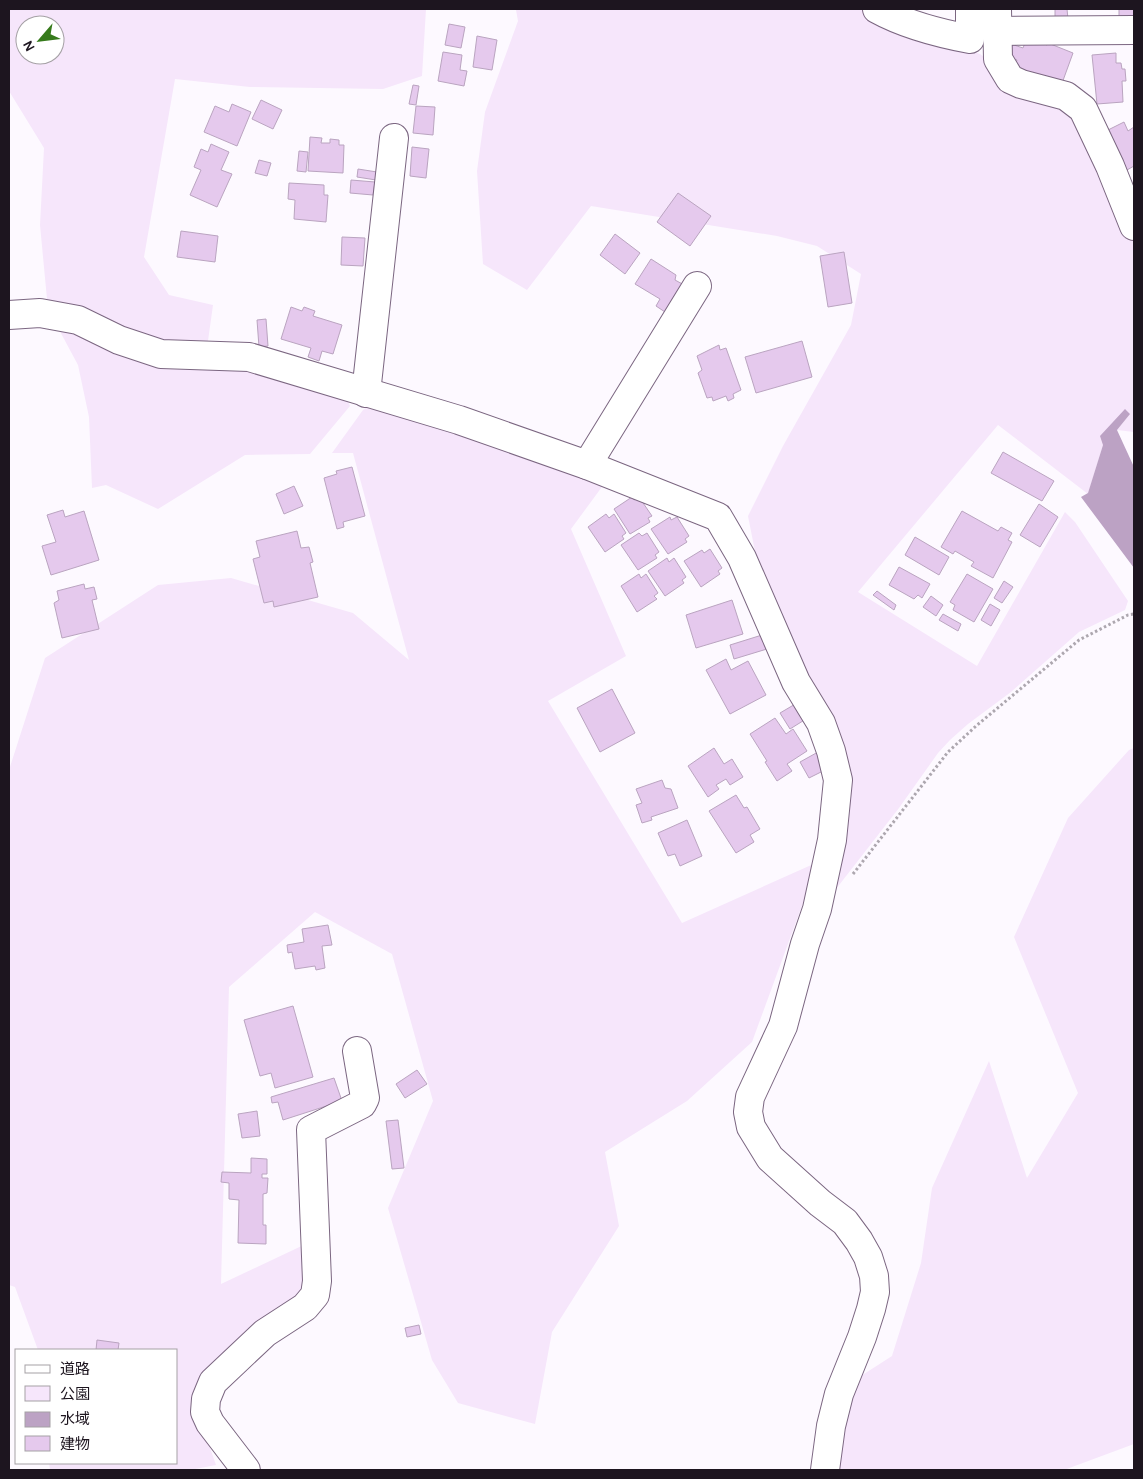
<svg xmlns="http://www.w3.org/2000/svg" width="1143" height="1479" font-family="Karla,'Noto Sans JP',sans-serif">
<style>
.green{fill:#f6e6fb;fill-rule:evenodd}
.water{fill:#bca2c4}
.building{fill:#e5c9ed;stroke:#baa4c0}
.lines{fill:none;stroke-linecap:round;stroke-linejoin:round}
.minor-casing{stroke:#7b6681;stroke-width:30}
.path{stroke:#ada7af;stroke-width:3;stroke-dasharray:2.5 2.5;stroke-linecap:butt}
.minor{stroke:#fff;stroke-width:28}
</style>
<rect width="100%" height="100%" fill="#fdf9ff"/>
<g class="green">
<path d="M9 9H426L422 76 383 89 250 87 175 79 144 257 169 295 213 305 207 348 168 345 47 299 40 225 44 148 9 91ZM25 25H55V55H25Z"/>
<polygon points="562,9 863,9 980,54 993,64 1064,102 1134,239 1134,432 1117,430 1130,414 1103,445 1088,494 998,425 858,592 977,666 1065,512 1075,522 1128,601 1125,610 1079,632 1011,692 968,724 950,740 938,753 899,808 836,889 832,885 842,783 760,577 748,516 783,446 851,325 861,274 817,246 777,236 591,206 527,290 483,264 477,171 485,112 518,21 516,10"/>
<polygon points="56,324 251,366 345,395 350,406 310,454 245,455 158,509 106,485 92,488 89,417 78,365"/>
<polygon points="372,404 607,480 571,529 626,656 548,701 682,923 818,862 752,1042 687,1101 605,1152 619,1226 552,1332 535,1424 458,1403 432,1360 388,1208 433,1101 392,954 315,912 229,987 221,1284 310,1242 307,1291 199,1416 216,1465 190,1470 50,1470 49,1463 176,1463 176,1350 38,1350 15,1287 9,1285 9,770 45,658 158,585 231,578 353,613 409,660 353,453 332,453 363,410"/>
<polygon points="1134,748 1134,1444 1064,1470 834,1470 850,1383 892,1356 921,1263 932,1188 989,1061 1027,1178 1078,1093 1014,937 1068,818 1129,750"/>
</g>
<polygon class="water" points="1125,409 1130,414 1117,430 1134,467 1134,568 1081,497 1088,493 1103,445 1100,436"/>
<g class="building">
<polygon points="1055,9 1067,9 1068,19 1055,20"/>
<rect x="1119" y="9" width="15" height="13"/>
<polygon points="449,24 465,27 461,48 445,45"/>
<polygon points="477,36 497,40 492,70 473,67"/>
<polygon points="1027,38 1047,45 1048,43 1073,53 1061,86 1014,68 1017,60 1007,56 1011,44 1023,48"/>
<polygon points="443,52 462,55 460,70 467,71 464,86 438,81"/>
<polygon points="1116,53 1116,63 1121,63 1122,69 1125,69 1126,81 1122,81 1123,102 1097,104 1092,55"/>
<polygon points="413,85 419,86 416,105 409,104"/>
<polygon points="261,100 282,110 273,129 252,119"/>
<polygon points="232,104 251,112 237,146 204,132 215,106 229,112"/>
<polygon points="416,106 435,107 433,135 413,133"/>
<polygon points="1124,122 1128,131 1134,127 1134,166 1127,170 1104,132"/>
<polygon points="310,137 322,138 321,143 330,143 330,139 339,140 339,145 344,145 343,173 308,171"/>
<polygon points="211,144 229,152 221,170 232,174 217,207 190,195 201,170 194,167 201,149 208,152"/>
<polygon points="412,147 429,149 426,178 410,176"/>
<polygon points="299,151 308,152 306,172 297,171"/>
<polygon points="259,160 271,163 267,176 255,173"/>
<polygon points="358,169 377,172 376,180 357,177"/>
<polygon points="351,180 375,182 373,195 350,193"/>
<polygon points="289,183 324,185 324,195 328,195 326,222 294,219 295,200 288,199"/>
<polygon points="678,193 711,216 690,246 657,222"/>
<polygon points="181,231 218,236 215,262 177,257"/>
<polygon points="615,234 640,253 625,274 600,255"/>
<polygon points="342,237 365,238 363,266 341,265"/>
<polygon points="844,252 852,303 828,307 820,256"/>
<polygon points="651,259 676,275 675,280 686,286 668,314 656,306 660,299 635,284"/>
<polygon points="291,307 302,311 304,307 315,311 313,316 342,325 333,354 322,351 319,361 308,357 311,348 281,339"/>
<polygon points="266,319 268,346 259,347 257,320"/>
<polygon points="802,341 812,377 756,393 745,357"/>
<polygon points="719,345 720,350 726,348 741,390 733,394 734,398 728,401 726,396 713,401 712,397 707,398 698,373 702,370 697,356"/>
<polygon points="1003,452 1054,481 1042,501 991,473"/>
<polygon points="352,467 365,516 343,522 344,527 337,529 324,478 337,474 336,471"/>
<polygon points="294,486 303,506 284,514 276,494"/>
<polygon points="632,497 634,500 639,497 652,516 648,518 650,522 630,534 614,509"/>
<polygon points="1039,504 1058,517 1040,547 1020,535"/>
<polygon points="63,510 65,517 84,511 99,560 51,575 42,546 56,542 47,515"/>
<polygon points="962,511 998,531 1001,527 1012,533 1008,540 1012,542 993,578 971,566 974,562 955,551 953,554 941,547"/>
<polygon points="606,514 609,518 614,514 626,533 622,536 624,539 605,552 588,527"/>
<polygon points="670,517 671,520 677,517 689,536 685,539 687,542 668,554 651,529"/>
<polygon points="297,531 301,548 309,547 313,562 310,563 318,597 274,607 273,601 264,603 253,559 260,557 256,541"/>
<polygon points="639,533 642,536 647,533 659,552 655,555 657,558 638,570 621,545"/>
<polygon points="915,537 949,557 939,575 905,555"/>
<polygon points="710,549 722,568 718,571 720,574 701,587 684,561 702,550 704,553"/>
<polygon points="667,558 669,562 674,558 686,577 682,580 684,583 665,596 648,571"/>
<polygon points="899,567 930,584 922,598 918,595 914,599 889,585"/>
<polygon points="639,574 641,578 646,574 658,593 654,596 657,599 637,612 621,586"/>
<polygon points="967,574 993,589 974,622 953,610 955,605 950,602"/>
<polygon points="1004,581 1013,587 1002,603 994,598"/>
<polygon points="84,584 85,589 94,587 97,599 92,600 99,629 62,638 54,603 59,600 57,591"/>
<polygon points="877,591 896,605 894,610 873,595"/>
<polygon points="931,596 943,605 936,616 923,607"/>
<polygon points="732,600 743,634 696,648 686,615"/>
<polygon points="990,604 1000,610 991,626 981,620"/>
<polygon points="943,614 961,624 958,631 939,620"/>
<polygon points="762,635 767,649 734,659 730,645"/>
<polygon points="726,659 731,670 748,661 766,695 730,714 706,670"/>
<polygon points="612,689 635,733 600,752 577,708"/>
<polygon points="797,703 806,719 790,729 780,713"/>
<polygon points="775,718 786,734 793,729 807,751 787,764 792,771 777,781 765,762 767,761 750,734"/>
<polygon points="714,748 724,764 732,759 743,777 730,785 726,779 716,785 719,789 708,797 688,766"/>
<polygon points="818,752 827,769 809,778 800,762"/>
<polygon points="662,780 665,788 671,789 678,808 651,817 652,820 642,823 636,805 642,803 636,789"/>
<polygon points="736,795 744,808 747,807 760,829 750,835 754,842 736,853 709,811"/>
<polygon points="687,820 702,856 680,866 675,854 668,856 658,833"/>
<polygon points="328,925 332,945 322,946 325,968 316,970 315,966 295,969 292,952 288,953 287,945 304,942 302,929"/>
<polygon points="293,1006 313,1077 275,1088 271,1073 260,1076 244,1020"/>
<polygon points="417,1070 427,1084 405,1098 396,1084"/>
<polygon points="334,1078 342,1101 283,1120 278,1102 272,1103 271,1097"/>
<polygon points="257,1111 260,1136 242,1138 238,1114"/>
<polygon points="398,1120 404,1168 392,1169 386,1121"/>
<polygon points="251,1158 267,1159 267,1174 262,1174 262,1178 268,1178 267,1193 263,1194 263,1225 266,1225 266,1244 238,1243 239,1200 229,1199 229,1183 221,1182 222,1172 251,1173"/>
<polygon points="419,1325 421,1334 407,1337 405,1328"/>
<polygon points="97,1340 119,1343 118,1350 96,1350"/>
</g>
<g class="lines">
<defs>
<g id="minor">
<path d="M877 9C906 25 938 33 970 39V9"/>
<polyline points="997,9 998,59 1010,79 1021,84 1066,96 1083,109 1110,166 1134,226"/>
<polyline points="997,31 1134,30"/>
<polyline points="9,315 40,313 78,320 119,340 161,354 249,357 459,420 587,465 718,517 742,558 796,682 821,723 831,751 838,780 832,840 817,909 805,944 783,1026 750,1097 748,1112 751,1127 770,1158 820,1203 845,1222 859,1241 868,1257 874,1276 875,1292 871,1309 862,1337 839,1394 831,1426 825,1470"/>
<polyline points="366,393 394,138"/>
<polyline points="587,465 697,286"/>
<polyline points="246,1470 210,1423 205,1412 206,1399 213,1382 265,1333 305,1307 315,1295 317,1281 311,1130 362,1104 365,1098 357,1051"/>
</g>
</defs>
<use href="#minor" class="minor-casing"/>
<polyline class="path" points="853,874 948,752 976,726 1079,640 1128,615 1134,614"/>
<use href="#minor" class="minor"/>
</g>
<rect width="1143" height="1479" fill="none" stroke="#1d151f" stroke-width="20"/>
<rect x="15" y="1349" width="162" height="115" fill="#ffffff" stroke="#a5a1a5"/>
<rect x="25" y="1365" width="25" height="8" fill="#ffffff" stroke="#a5a1a5"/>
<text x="60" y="1374" font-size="15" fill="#1d151f">道路</text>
<rect x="25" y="1386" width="25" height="15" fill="#f6e6fb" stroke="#a5a1a5"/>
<text x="60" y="1399" font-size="15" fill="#1d151f">公園</text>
<rect x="25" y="1412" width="25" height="15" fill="#bca2c4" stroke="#a5a1a5"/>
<text x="60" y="1424" font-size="15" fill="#1d151f">水域</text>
<rect x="25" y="1436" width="25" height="15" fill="#e5c9ed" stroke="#a5a1a5"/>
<text x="60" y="1449" font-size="15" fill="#1d151f">建物</text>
<g transform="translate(40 40) rotate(242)"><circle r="24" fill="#ffffff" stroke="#a5a1a5"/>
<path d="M0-4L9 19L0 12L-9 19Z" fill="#367a1b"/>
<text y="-8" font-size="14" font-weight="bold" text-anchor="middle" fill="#1d151f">N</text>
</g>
</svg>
